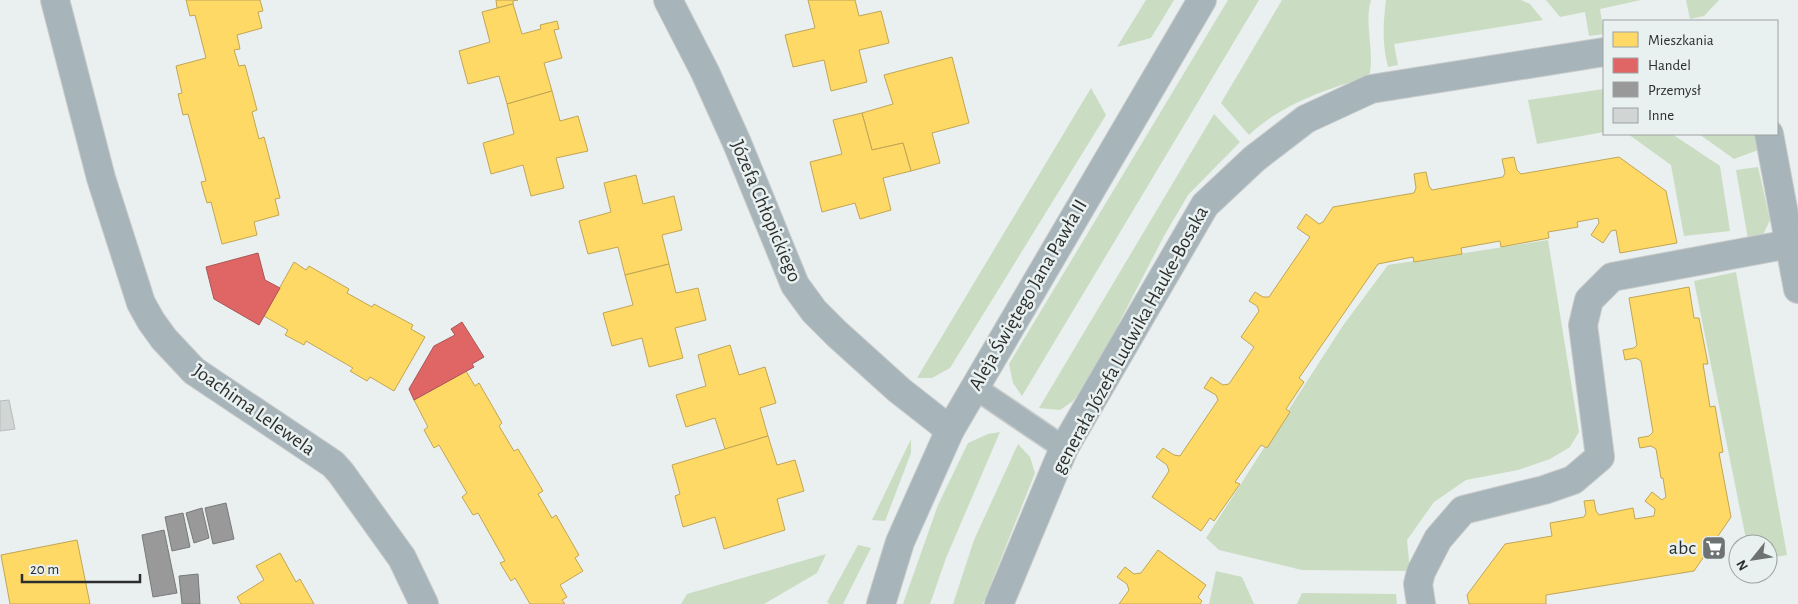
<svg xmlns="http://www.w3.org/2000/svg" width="1798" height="604" font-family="'Alegreya Sans',sans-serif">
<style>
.green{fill:#caddc2}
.homes{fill:#ffd966;stroke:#c0a655}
.shops{fill:#e06666;stroke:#a55}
.industry{fill:#999;stroke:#787979}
.building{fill:#d1d5d4;stroke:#b8bbbb}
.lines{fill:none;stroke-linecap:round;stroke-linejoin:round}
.lane-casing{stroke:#c9cbcb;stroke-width:25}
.street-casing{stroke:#c9cbcb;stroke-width:30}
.lane{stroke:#a7b4b9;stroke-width:22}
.street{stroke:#a7b4b9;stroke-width:28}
.labels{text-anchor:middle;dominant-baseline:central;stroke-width:5;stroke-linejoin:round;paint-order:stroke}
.street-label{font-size:20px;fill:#2c2e2e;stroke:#e9f0f0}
.poi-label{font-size:20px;fill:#2c2e2e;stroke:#e9f0f0;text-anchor:end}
</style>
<rect width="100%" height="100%" fill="#eaefef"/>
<g class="green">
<polygon points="1146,0 1174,0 1151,38 1117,47"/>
<polygon points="1228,0 1259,0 1022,396 1013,383 1009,364"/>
<path d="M1282 0H1371C1364 24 1374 48 1370 73L1362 79C1323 90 1279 106 1249 135L1221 103Z"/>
<path d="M1386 0H1521L1530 4 1543 20 1394 44 1398 65 1388 67C1382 43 1383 25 1386 0Z"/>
<polygon points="1546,0 1641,0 1600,9 1604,34 1589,36 1585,12 1560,17"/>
<polygon points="1686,0 1719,0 1704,16 1690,19"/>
<polygon points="1091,88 1106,115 950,368 932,378 917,378"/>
<polygon points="1604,89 1604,132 1537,144 1528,100"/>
<polygon points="1214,114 1240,142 1188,195 1164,236 1090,379 1073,401 1060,410 1039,408"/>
<polygon points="1628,134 1672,134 1720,166 1730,231 1684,236 1671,165"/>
<polygon points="1699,134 1755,134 1758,150 1734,159"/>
<polygon points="1758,167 1770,220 1763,235 1748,239 1736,170"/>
<polygon points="1548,240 1579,432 1570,447 1550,459 1518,470 1466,480 1434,502 1407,540 1410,571 1302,570 1219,550 1206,538 1342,327 1388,265"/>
<polygon points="1736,272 1787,555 1768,558 1768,544 1747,544 1694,281"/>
<polygon points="1000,432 946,558 930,604 903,604 938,505 968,443 988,434"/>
<polygon points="911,439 911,453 885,521 872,520"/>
<polygon points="1018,444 1030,457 1035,473 983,604 953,604 974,540"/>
<polygon points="858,545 871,548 843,604 830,604 827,602"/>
<polygon points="826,554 817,573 764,604 681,604 687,594"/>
<polygon points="1216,571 1242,577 1254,604 1209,604"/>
<polygon points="1302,593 1396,594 1397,604 1297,604"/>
</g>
<g class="homes">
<polygon points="186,0 260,0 263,11 258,12 262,28 237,35 240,49 234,50 239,66 245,65 257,110 252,112 259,139 264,137 280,198 275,199 279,215 254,222 257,235 222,244 211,202 207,203 204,193 201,182 206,181 188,114 183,115 178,94 182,93 176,66 206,58 195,15 190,16"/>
<polygon points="496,0 518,0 513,1 513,4 497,8"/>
<polygon points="808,0 855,0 859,16 881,11 889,43 859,50 867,82 831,91 824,60 793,67 785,35 815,28"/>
<polygon points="513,4 522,34 541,29 540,25 557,21 559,29 554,30 562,58 544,63 552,91 507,104 499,76 468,84 459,51 490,42 482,12"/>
<polygon points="952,57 969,123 932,133 940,163 911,171 903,143 872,150 862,113 893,104 884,75"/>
<polygon points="552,91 560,121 578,116 588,151 556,158 564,188 531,196 523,165 491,174 483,143 514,134 507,104"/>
<polygon points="862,113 872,150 903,143 911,171 883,178 891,210 860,219 855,203 822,212 810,162 842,154 833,120"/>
<polygon points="1514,157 1517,170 1521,174 1619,157 1666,191 1677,243 1620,253 1616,230 1611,231 1603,243 1591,235 1599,223 1598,218 1577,222 1578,227 1548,232 1549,238 1501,247 1500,241 1461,248 1462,254 1414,262 1413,257 1378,264 1299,378 1304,382 1286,409 1290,412 1267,448 1261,445 1235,482 1240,484 1214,521 1210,518 1201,531 1152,497 1169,471 1167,465 1156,457 1163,448 1174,455 1180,456 1218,400 1216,395 1204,388 1211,377 1223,385 1229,384 1254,347 1241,337 1259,311 1257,306 1249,301 1255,292 1263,297 1269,297 1310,237 1297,228 1306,214 1319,224 1323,222 1333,207 1414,193 1416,188 1414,174 1426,172 1429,186 1432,190 1503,177 1505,173 1502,159"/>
<polygon points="636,175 643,204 674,196 682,230 662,235 669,264 625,275 618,247 588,254 579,221 611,212 604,183"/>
<polygon points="294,262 306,270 309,266 349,289 347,293 372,307 374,304 413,325 411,329 425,337 394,391 370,377 367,381 350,371 353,368 306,341 304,345 285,335 288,330 264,316"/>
<polygon points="669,264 676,293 698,288 706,320 675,328 683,358 649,367 642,338 612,346 603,313 633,305 625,275"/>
<polygon points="1689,287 1694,318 1699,318 1708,364 1703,364 1710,407 1715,406 1723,452 1719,453 1731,517 1694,571 1546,595 1546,604 1469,604 1467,595 1505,544 1552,536 1550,523 1584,517 1586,513 1584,501 1594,500 1596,511 1599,515 1633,508 1635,519 1654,516 1655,509 1645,501 1652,492 1662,500 1666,497 1663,478 1661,478 1656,449 1651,446 1640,448 1638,438 1649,436 1653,432 1641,361 1636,358 1625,360 1623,350 1634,348 1637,345 1629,298"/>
<polygon points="730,345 739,375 765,367 776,403 760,408 768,436 725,449 715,418 686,427 676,395 706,386 698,355"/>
<polygon points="466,371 475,386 479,383 502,423 499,426 514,451 518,449 543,491 538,494 552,518 556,515 579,555 575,558 583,571 560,585 567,597 562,600 565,604 530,604 515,578 511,581 500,563 505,561 478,513 473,515 462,497 467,493 439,445 434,448 424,430 428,427 414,400"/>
<polygon points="768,436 777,465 795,460 804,491 777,499 785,530 724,549 715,517 683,527 675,496 680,494 672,465"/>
<polygon points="77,540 90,604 10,604 1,555"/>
<polygon points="1158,550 1206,585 1198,597 1202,601 1200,604 1119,604 1129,590 1127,584 1117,577 1125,567 1134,574 1141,573"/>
<polygon points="280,553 296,582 300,579 314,604 241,604 237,597 264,580 256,566"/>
</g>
<g class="shops">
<polygon points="258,253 265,280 280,288 259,325 214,299 206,267"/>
<polygon points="462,322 484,357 472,364 474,367 414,400 409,389 434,346 455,335 451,329"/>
</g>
<g class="industry">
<polygon points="226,503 234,539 213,544 205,508"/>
<polygon points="202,508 209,538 194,543 186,513"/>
<polygon points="183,513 190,547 172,551 165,517"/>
<polygon points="164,530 177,593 153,597 142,535"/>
<polygon points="198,574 200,604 182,604 179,576"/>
</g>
<polygon class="building" points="9,400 15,429 0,431 0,401"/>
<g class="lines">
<defs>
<polyline id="lane" points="974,387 1064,448"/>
<g id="street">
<polyline points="55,0 101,178 141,303 151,321 164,339 194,371 333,464 341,473 402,558 424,604"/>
<polyline points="668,0 705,72 737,143 795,285 814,311 837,334 899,390 950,430"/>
<polyline points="1769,134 1798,289"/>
<polyline points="881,604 900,542 950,430 1202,0"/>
<polyline points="999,604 1064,448 1205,205 1254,159 1306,119 1371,89 1604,52"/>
<polyline points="1421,604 1418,584 1421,572 1438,539 1463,510 1544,490 1573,480 1600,457 1583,325 1589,300 1612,277 1789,244"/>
</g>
</defs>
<use href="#lane" class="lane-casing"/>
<use href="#street" class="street-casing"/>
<use href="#lane" class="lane"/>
<use href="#street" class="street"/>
</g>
<defs>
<symbol id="supermarket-square" viewBox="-11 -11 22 22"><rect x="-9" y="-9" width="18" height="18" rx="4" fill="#6e7272" stroke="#e9f0f0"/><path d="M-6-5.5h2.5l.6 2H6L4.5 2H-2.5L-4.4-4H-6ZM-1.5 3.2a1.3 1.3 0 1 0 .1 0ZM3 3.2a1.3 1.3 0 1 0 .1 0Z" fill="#fff"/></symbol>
</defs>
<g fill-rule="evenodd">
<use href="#supermarket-square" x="1700" y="534" width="28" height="28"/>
</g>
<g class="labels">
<g class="street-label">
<text transform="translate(766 211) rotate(67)">Józefa Chłopickiego</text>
<text transform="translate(1028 295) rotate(-60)">Aleja Świętego Jana Pawła II</text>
<text transform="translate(1130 340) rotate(-61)">generała Józefa Ludwika Hauke-Bosaka</text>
<text transform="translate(254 410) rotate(35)">Joachima Lelewela</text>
</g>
<g class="poi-label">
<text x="1696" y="548">abc</text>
</g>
</g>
<rect x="1603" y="20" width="175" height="115" fill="#e9f0f0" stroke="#9da2a2"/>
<rect x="1613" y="32" width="25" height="15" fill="#ffd966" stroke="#9da2a2"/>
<text x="1648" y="45" font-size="15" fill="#2c2e2e">Mieszkania</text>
<rect x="1613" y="58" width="25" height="15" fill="#e06666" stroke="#9da2a2"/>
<text x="1648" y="70" font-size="15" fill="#2c2e2e">Handel</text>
<rect x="1613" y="82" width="25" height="15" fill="#999999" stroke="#9da2a2"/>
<text x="1648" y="95" font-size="15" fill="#2c2e2e">Przemysł</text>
<rect x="1613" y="108" width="25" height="15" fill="#d1d5d4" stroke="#9da2a2"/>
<text x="1648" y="120" font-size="15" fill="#2c2e2e">Inne</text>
<g transform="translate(1753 559) rotate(240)"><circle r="24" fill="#e9f0f0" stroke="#9da2a2"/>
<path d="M0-4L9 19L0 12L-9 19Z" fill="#6e7272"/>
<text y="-8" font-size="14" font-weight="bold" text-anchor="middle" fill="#2c2e2e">N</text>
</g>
<path d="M22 574v8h118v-8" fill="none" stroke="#2c2e2e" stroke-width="2.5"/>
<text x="30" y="574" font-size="15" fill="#2c2e2e" stroke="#e9f0f0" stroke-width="4" paint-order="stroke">20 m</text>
</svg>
